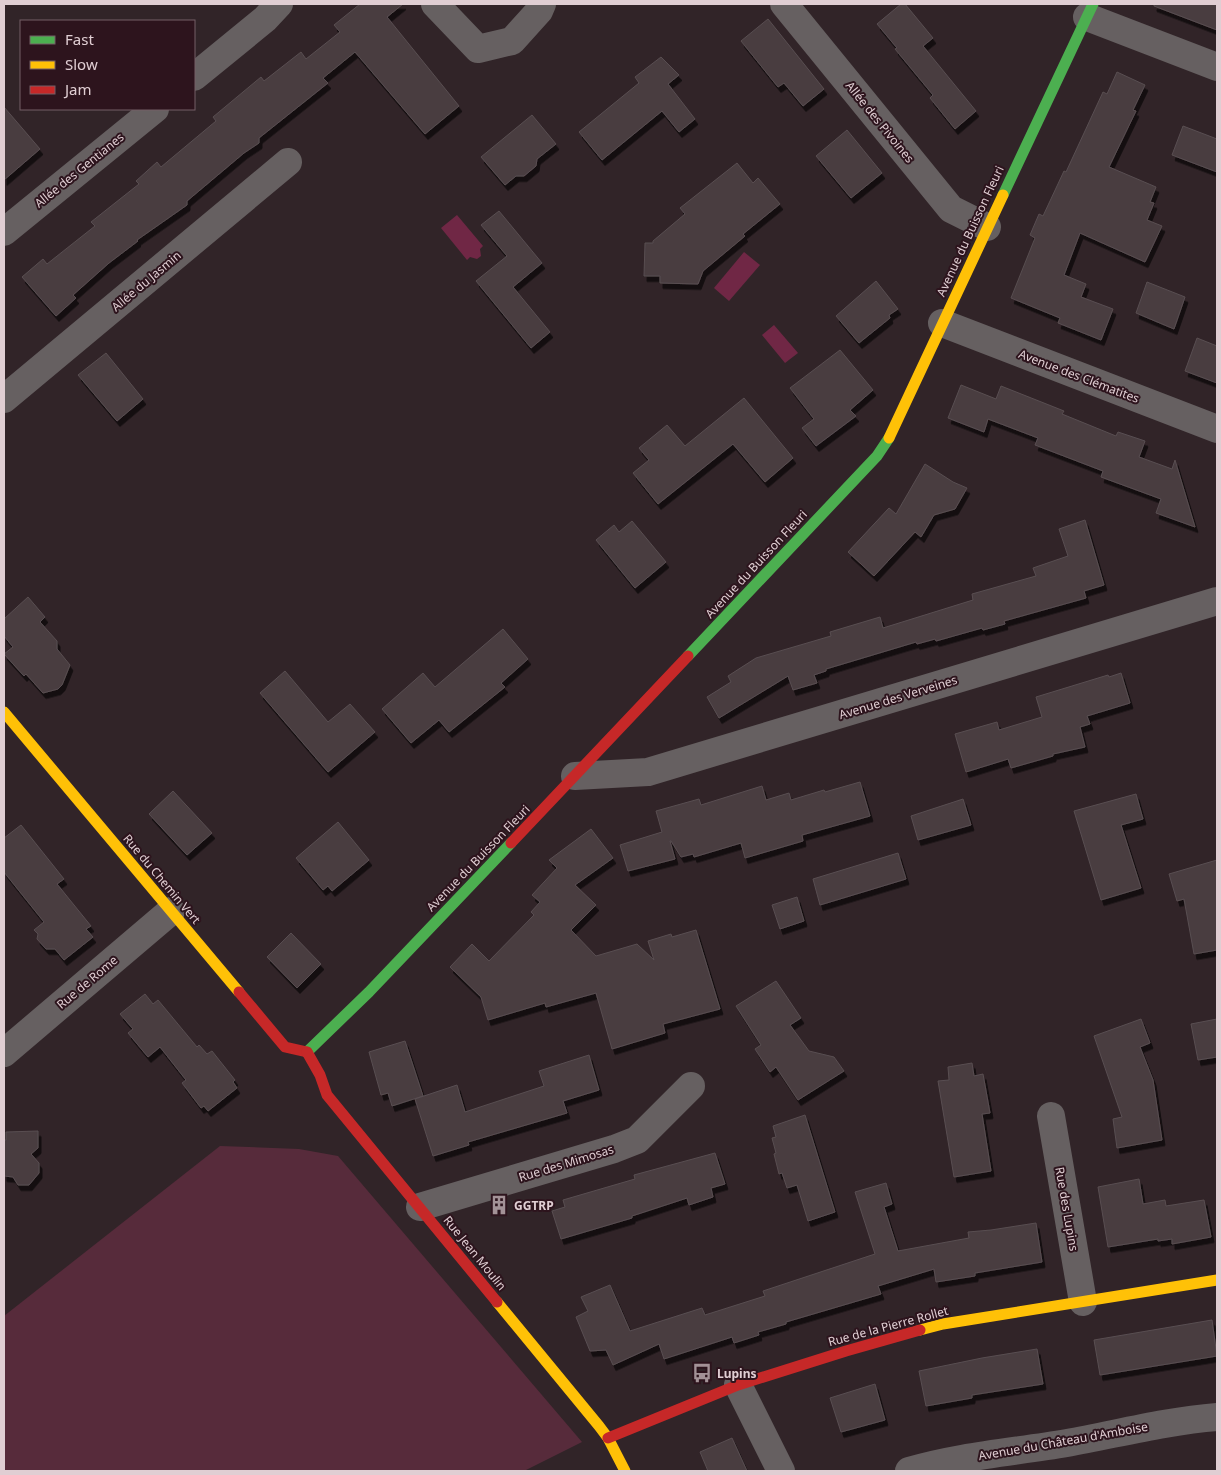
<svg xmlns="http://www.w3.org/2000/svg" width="1221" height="1475" font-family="'Noto Sans',sans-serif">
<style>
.green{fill:#572b3b}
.water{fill:#702745}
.building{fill:#483d41;stroke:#594e51;filter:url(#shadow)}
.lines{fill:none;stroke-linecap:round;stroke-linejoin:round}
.street{stroke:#666061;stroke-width:28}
.fast{stroke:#4caf50;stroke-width:11}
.slow{stroke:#ffc107;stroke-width:11}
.jam{stroke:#c62828;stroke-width:11}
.labels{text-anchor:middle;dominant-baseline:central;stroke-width:4;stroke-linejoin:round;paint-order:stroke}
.street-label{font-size:12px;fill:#e0ced3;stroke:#2d141d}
.poi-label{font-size:12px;font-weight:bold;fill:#e0ced3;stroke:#2d141d;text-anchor:start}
</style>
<defs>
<filter id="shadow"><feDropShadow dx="3" dy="5.5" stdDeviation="0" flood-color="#0009"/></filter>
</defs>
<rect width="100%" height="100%" fill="#312428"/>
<polygon class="green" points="220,1146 299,1149 338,1156 582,1442 524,1471 4,1471 4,1316"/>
<g class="water">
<polygon points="457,215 483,246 480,249 481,256 477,259 470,257 467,260 441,228"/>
<polygon points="744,252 760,265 729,301 714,288"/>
<polygon points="774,325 798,353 785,363 762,335"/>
</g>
<g class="building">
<polygon points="360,4 403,4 387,17 459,106 425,134 355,52 323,78 328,83 259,138 259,143 244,153 187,201 187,205 137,240 138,241 109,263 73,295 76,298 56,316 22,277 43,259 47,264 95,226 91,222 139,184 136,181 157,162 161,167 216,121 213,117 261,77 264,81 301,52 306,59 340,32 334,25"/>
<polygon points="901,4 905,4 933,38 923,46 976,111 955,129 930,98 933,95 895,49 897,48 877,24"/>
<polygon points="1154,4 1217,4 1217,30 1154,6"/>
<polygon points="768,19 824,89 803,106 784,83 778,87 741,41"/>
<polygon points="661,57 679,75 668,84 695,119 679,132 662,111 602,160 579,132 639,83 635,77"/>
<polygon points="1117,72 1145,85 1133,110 1136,111 1109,167 1156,187 1150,202 1154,203 1147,220 1162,226 1145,262 1080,233 1064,275 1086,284 1081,297 1113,309 1101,340 1058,323 1060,318 1011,298 1035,238 1030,235 1039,214 1043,216 1064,171 1066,172 1103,92 1107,94"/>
<polygon points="4,107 40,149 4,180"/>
<polygon points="532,115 556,144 537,159 536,166 524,176 516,176 505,185 481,157"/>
<polygon points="1183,126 1217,139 1217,172 1172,155"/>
<polygon points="847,130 882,173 851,198 816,156"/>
<polygon points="737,163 753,183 758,178 780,204 743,234 745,236 703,271 698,284 660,283 660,276 644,276 645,243 653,243 653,241 685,214 680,208"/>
<polygon points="499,211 542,263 513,287 550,332 531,348 476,281 507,256 481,225"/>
<polygon points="876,281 898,309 889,315 890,318 859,343 836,316"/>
<polygon points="1147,282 1185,297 1174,329 1136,313"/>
<polygon points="1197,338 1217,346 1217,383 1185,371"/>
<polygon points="840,350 873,390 850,410 856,416 816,446 802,428 814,419 790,388"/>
<polygon points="106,353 143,399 117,421 78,375"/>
<polygon points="961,385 996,399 1001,386 1064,411 1062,414 1116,436 1118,432 1145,441 1139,457 1172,469 1175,460 1195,527 1156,513 1161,499 1101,477 1103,471 1035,445 1038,438 988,419 984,432 948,418"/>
<polygon points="744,398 793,458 765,482 733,444 658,504 633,473 649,460 639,448 667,425 685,446"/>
<polygon points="925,464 953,482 967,488 955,509 934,515 921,537 915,532 874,576 848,552 889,508 896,514"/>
<polygon points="1085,520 1104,585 1084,591 1086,598 1004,621 1005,624 983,630 982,628 936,641 935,639 917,644 916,642 826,669 826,671 814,675 817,683 793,690 788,676 719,718 707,697 731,682 728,676 756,658 831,636 830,632 880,617 883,628 973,600 972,594 1036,576 1033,568 1068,556 1059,529"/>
<polygon points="632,521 666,562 635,588 596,540 614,525 619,532"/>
<polygon points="28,597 45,617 40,622 57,641 57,649 70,665 62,685 58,689 43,693 26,674 24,676 4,654 13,647 4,636 4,619"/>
<polygon points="503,629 528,659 501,683 505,687 449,732 439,720 411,743 382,709 423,673 435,687"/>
<polygon points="285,671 328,722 350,704 375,732 328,772 260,693"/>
<polygon points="1121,673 1130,703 1087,716 1090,724 1080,727 1085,747 1053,754 1053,756 1011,768 1008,759 966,772 955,734 997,722 999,730 1042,717 1036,697 1108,675 1109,677"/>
<polygon points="860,782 870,816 802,835 803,841 745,858 741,843 694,857 693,854 681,857 671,841 670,841 675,859 628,871 620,845 662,832 656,811 699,799 701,805 762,786 766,800 789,793 791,800 824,790 825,792"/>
<polygon points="173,791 212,833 187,855 149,814"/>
<polygon points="1136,794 1143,819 1121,825 1141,888 1101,900 1074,811"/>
<polygon points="963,799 971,825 918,840 911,816"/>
<polygon points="338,822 369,860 332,891 328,886 323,890 296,858"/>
<polygon points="21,825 64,879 57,884 91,926 86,929 93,937 64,960 55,949 46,949 37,939 38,934 34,930 44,922 4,872 4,838"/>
<polygon points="591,829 613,858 575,885 596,905 571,930 596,956 637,944 654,960 648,941 671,934 672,937 696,930 720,1009 663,1024 665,1033 612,1049 596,993 546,1007 545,1003 488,1020 481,997 450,967 472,944 489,961 534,915 531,912 540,902 532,895 557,868 549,860"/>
<polygon points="898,853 906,879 820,905 813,879"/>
<polygon points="1217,860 1217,950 1194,954 1184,899 1177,901 1169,874"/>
<polygon points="797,897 804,921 780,929 772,905"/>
<polygon points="291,933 321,964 297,988 267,957"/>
<polygon points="776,981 801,1018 790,1025 809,1051 834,1057 844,1071 798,1100 776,1067 770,1072 755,1049 761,1045 736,1006"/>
<polygon points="145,994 153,1004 158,1000 197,1047 199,1045 207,1054 212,1051 235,1080 233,1082 237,1088 208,1111 204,1106 201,1108 182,1083 186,1080 160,1047 148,1057 128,1033 133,1029 120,1014"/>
<polygon points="1141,1019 1150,1043 1140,1047 1153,1080 1162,1140 1117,1148 1113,1119 1122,1117 1094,1036"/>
<polygon points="1217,1019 1217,1057 1198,1060 1191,1024"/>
<polygon points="405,1041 423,1096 392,1106 388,1093 381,1095 369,1052"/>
<polygon points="589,1055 599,1090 563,1101 567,1113 468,1142 469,1145 433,1156 415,1099 457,1085 465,1112 544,1086 539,1071"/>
<polygon points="972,1063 974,1076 983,1074 990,1113 982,1114 991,1171 954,1177 938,1081 949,1080 948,1067"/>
<polygon points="805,1115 835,1212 808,1221 797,1185 787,1188 782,1173 779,1174 774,1154 776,1153 772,1138 776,1137 773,1126"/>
<polygon points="38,1131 38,1148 31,1154 39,1163 39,1173 29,1185 18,1185 13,1177 4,1176 4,1140 6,1140 6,1132"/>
<polygon points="715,1153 725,1184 711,1188 713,1197 689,1205 687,1198 632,1216 632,1218 561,1239 552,1211 565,1207 563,1200 635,1179 634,1175"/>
<polygon points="1139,1179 1143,1204 1165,1200 1166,1206 1204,1200 1211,1237 1172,1244 1172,1239 1158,1241 1158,1239 1108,1247 1098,1187"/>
<polygon points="886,1183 892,1204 884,1207 898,1251 969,1238 968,1232 991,1230 1036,1223 1042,1262 975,1273 975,1276 936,1282 934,1269 878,1286 881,1294 786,1322 786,1324 758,1332 759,1335 734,1343 732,1337 664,1359 659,1344 613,1365 606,1350 590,1351 576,1317 588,1311 581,1297 610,1285 630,1331 702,1308 705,1315 765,1296 763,1291 875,1254 855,1192"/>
<polygon points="1212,1320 1217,1356 1100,1375 1094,1340"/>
<polygon points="1037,1349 1043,1384 972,1395 972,1398 926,1406 919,1371 982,1358"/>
<polygon points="875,1384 885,1420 841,1432 830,1398"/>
<polygon points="732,1438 747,1471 708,1471 700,1452"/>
</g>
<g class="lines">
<g class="street">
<polyline points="435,4 478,49 512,41 539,11 542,4"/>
<polyline points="784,4 951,209 987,227"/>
<polyline points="1087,17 1217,67"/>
<polyline points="194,77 265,19 279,4"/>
<polyline points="4,232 155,109"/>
<polyline points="942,323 1217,429"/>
<polyline points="4,399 288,162"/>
<polyline points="575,776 648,772 1217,601"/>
<polyline points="4,1053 171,911"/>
<polyline points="1051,1116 1083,1302"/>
<polyline points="420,1207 614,1149 637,1140 691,1086"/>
<polyline points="738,1385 781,1471"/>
<path d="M909 1471C960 1456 1014 1452 1067 1443 1117 1434 1166 1421 1217 1417"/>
</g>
<g class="fast">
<polyline points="1003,195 1093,4"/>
<polyline points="688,656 877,456 889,438"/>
<polyline points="307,1052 369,992 511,843"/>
</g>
<g class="slow">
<polyline points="889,438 1003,195"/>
<polyline points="4,712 239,992"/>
<polyline points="497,1302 599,1426 608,1438 625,1471"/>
<polyline points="920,1330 943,1324 1217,1280"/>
</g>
<g class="jam">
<polyline points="511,843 688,656"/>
<polyline points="239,992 285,1047 307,1052"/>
<polyline points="307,1052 320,1075 327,1095 497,1302"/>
<polyline points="608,1438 738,1385 846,1351 920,1330"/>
</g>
</g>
<defs>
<symbol id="building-bare" viewBox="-9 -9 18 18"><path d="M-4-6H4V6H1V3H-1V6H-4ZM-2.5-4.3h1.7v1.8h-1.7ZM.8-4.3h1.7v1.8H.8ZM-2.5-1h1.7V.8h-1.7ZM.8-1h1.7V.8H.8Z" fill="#a39297" stroke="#2d141d" stroke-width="2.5" paint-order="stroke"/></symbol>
<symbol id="bus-bare" viewBox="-9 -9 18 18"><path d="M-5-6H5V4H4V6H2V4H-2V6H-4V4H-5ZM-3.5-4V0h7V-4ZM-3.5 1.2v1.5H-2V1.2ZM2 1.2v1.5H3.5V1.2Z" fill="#a39297" stroke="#2d141d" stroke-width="2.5" paint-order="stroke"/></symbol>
</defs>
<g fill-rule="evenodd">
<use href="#building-bare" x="485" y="1191" width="28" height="28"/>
<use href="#bus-bare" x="688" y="1359" width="28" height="28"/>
</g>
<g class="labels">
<g class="street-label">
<text transform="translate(880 122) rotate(51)">Allée des Pivoines</text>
<text transform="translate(79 170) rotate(-39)">Allée des Gentianes</text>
<text transform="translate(970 231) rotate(-65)">Avenue du Buisson Fleuri</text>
<text transform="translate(146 281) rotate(-40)">Allée du Jasmin</text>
<text transform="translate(1079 376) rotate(21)">Avenue des Clématites</text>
<text transform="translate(756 564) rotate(-47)">Avenue du Buisson Fleuri</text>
<text transform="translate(898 697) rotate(-17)">Avenue des Verveines</text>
<text transform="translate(478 858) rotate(-46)">Avenue du Buisson Fleuri</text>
<text transform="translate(162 879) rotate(50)">Rue du Chemin Vert</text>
<text transform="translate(87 982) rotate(-40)">Rue de Rome</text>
<text transform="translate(566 1163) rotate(-17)">Rue des Mimosas</text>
<text transform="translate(1067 1209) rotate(80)">Rue des Lupins</text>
<text transform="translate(475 1253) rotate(51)">Rue Jean Moulin</text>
<text transform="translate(888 1326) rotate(-15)">Rue de la Pierre Rollet</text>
<text transform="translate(1063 1441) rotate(-10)">Avenue du Château d'Amboise</text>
</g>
<g class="poi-label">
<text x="514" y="1205">GGTRP</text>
<text x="717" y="1373">Lupins</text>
</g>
</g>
<rect width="1221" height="1475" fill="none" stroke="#e0ced3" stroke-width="10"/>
<rect x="20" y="20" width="175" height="90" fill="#2d141d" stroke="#755e66"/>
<rect x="30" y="36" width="25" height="8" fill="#4caf50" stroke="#755e66"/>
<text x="65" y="45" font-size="15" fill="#e0ced3">Fast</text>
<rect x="30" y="61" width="25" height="8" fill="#ffc107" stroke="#755e66"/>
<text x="65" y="70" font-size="15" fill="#e0ced3">Slow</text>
<rect x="30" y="86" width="25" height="8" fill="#c62828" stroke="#755e66"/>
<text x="65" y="95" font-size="15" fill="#e0ced3">Jam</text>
</svg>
